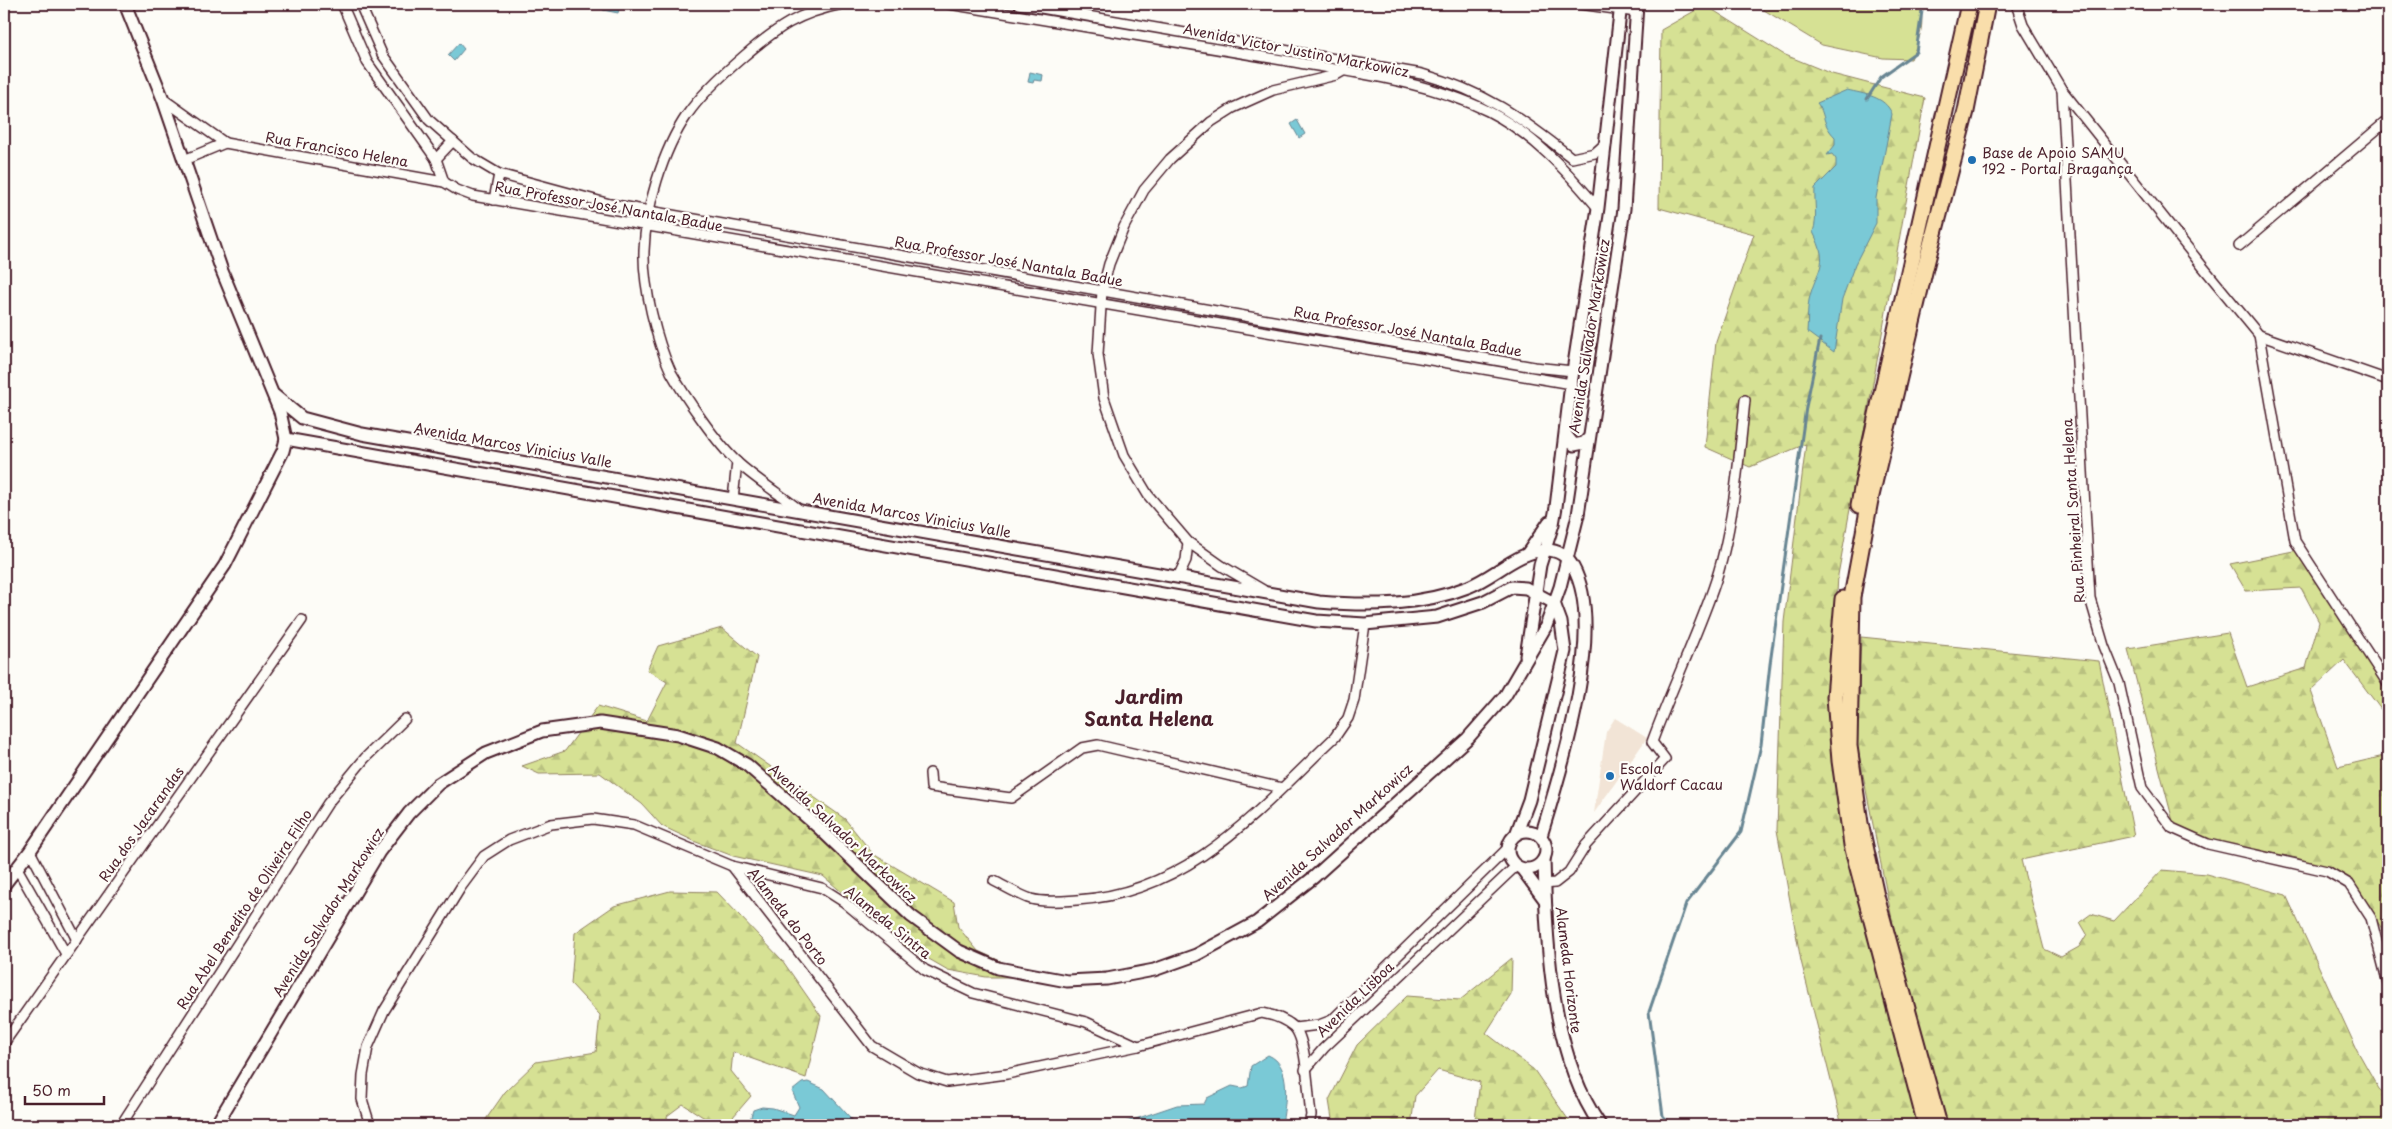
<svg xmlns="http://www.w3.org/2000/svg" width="2392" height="1129" font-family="'Playpen Sans',sans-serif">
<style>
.built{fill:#f2e4d6}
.grass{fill:#d6e194;stroke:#908060}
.forest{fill:url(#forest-firs);stroke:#908060}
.water{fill:#7ac9d6;stroke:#678592}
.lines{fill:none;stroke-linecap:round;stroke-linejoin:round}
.stream{stroke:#678592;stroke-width:3}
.minor-casing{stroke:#4a1f2b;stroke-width:12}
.tertiary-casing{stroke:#4a1f2b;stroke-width:15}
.primary-casing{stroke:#4a1f2b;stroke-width:19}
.minor{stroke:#fdfcf7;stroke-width:9}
.tertiary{stroke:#fdfcf7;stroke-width:11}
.primary{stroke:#f9deab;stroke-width:15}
.poi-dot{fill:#1f6fb2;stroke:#fdfcf7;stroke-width:2}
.labels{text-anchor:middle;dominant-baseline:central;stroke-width:4.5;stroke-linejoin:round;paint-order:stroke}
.street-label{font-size:14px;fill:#4a1f2b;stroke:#fdfcf7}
.poi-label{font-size:14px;fill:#4a1f2b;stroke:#fdfcf7;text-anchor:start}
.district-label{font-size:19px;font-weight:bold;fill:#4a1f2b;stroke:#fdfcf7}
</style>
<defs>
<pattern id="forest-firs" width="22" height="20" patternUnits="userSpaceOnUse" patternTransform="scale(1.25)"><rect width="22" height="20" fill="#d6e194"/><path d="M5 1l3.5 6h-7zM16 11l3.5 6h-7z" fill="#b9c180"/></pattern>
</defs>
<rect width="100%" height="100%" fill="#fdfcf7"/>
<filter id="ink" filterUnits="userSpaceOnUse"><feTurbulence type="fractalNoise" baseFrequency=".02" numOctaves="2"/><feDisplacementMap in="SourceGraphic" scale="10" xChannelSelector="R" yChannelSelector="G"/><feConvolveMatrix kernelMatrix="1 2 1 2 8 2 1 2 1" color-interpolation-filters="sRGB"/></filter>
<g filter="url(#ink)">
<polygon class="built" points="1615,718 1647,738 1594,813 1606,732"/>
<path class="grass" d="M1754 4H1919C1926 24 1919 40 1911 59L1883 58 1822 45Z"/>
<g class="forest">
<polygon points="1705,5 1783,54 1832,74 1925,98 1838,575 1831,702 1856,883 1918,1125 1842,1125 1801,961 1777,830 1784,622 1806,444 1750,467 1705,447 1716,342 1754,234 1659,208 1661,30"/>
<polygon points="2298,550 2388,689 2388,719 2344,660 2311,691 2338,767 2388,755 2388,955 2381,927 2343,874 2297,858 2208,842 2174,825 2128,649 2228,633 2247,687 2306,668 2319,622 2301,588 2246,591 2230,564"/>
<polygon points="722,628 757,657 737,743 845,819 873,854 954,902 958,927 978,951 1036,977 986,977 948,970 901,943 823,876 733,856 696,842 662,826 642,804 600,773 539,774 522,766 565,751 598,706 647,721 667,682 647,670 658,646"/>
<polygon points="1861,637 2099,661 2134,836 2021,860 2044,949 2061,957 2079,947 2087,934 2080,922 2091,914 2114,921 2162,870 2206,874 2286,895 2357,1050 2379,1089 2388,1097 2388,1125 1948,1125 1897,944 1857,745"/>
<polygon points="670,891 717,892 782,960 821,1016 806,1078 733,1052 731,1071 751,1096 726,1125 703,1117 683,1104 667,1116 668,1125 482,1125 505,1092 536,1062 596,1052 600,1015 571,984 575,933 614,906"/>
<polygon points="1512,958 1511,994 1486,1033 1534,1070 1572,1125 1487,1125 1475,1119 1480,1082 1438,1070 1415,1096 1411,1125 1333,1125 1329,1100 1357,1045 1407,996 1460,1000"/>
</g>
<g class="water">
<polygon points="604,4 620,5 618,13 603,10"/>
<polygon points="459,43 464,49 454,61 448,55"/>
<polygon points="1030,72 1043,75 1042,81 1034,80 1033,83 1028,82"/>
<path d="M1847 90C1864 94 1885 96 1892 114L1876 198V223L1855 264 1842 299 1834 352 1807 332C1808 322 1807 310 1809 300 1816 268 1831 267 1813 232 1818 217 1814 204 1815 188L1836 167V159L1832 154 1827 155 1835 145V137C1821 123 1826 114 1817 103Z"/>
<polygon points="1297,120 1305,134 1299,138 1291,124"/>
<path d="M1268 1055C1293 1065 1285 1104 1282 1125H1118L1177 1105 1204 1104 1207 1098 1232 1086 1242 1088 1248 1086 1251 1066Z"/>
<polygon points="808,1082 824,1089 857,1125 754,1125 756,1122 750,1120 753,1110 762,1107 773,1108 794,1115 799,1107 792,1091 802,1083"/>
</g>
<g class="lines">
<g class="stream">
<polyline points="1867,99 1881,77 1916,52 1923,4"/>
<polyline points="1672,1125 1663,1116 1649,1012 1686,904 1741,832 1761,745 1770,664 1806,407 1820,339"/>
</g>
<defs>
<g id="minor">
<polyline points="342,4 367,62 436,159 444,182"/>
<polyline points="360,4 382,54 429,120 472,158 499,174 610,204 1534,367 1573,371"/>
<path d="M949 4C1062 23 1175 41 1288 61 1355 73 1427 81 1488 111 1532 133 1567 171 1598 208"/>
<path d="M1018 4 1422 74C1486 92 1520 117 1572 158L1595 153 1606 143"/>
<polyline points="1580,4 1636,12"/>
<polyline points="2016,4 2023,25 2062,90 2203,267 2259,335 2295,541 2388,684"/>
<polyline points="2387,4 2388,5"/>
<polyline points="2062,90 2090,598 2104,646 2119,683 2142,788 2172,828 2208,844 2327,871 2349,884 2371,918 2388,984"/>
<polyline points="163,99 225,143 444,182 457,190 473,196 1571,384"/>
<polyline points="436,159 453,141"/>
<polyline points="184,160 225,143"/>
<polyline points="494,200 499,174"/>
<polyline points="2239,246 2388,120"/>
<polyline points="2259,335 2388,380"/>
<polyline points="733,499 737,462"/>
<path d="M801 511C781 495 757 480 738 463 717 444 685 397 671 372 656 340 643 286 644 251 645 209 663 150 687 115 702 93 723 74 744 56 778 27 798 13 842 4"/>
<polyline points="1178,577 1186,560 1188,542"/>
<polyline points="1263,590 1222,566 1188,542 1148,495 1124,455 1104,398 1098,354 1102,291 1109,264 1124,227 1144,190 1170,159 1211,122 1233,108 1273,90 1336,75 1343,71 1345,60"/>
<polyline points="930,773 931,787 1011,798 1082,748 1098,745 1282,788"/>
<polyline points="30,851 77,940"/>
<path d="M732 866 872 1046 918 1073 947 1082 1007 1074 1138 1046 1262 1013C1273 1015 1285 1019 1294 1027 1307 1040 1308 1095 1311 1115L1309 1125"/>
<polyline points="17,868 66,954"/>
<path d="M994 881C1006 887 1019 895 1031 899 1044 903 1064 901 1077 900 1190 893 1258 810 1335 737L1348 718 1354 700 1365 624"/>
<path d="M1544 884 1555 883 1569 872 1586 845 1665 759 1652 742C1671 690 1695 640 1713 589 1733 533 1739 459 1745 400"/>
<polyline points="1295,1028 1319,1025 1332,1020 1507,849"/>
<polyline points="4,1043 302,620"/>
<polyline points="1305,1070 1324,1048 1516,866"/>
<polyline points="121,1125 328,803 365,758 405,719"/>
<polyline points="370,1125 362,1099 363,1075 368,1047 384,1011 461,887 484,856 509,840 551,824 593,819 634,825 732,866 822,888 844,902 925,970 973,993 1086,1022 1138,1046"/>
</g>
<g id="tertiary">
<path d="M274 395 302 418 362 434 1319 602C1369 606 1420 606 1468 587 1494 577 1518 551 1546 550 1559 550 1567 556 1573 567 1607 628 1561 771 1541 836"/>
<polyline points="1566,435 1574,445 1584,443 1588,439"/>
<polyline points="286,439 1316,621 1365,624 1437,617 1483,602 1512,587 1526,588 1554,603 1561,622 1565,651 1529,800 1517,832"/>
<polyline points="1527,554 1549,522"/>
<polyline points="1526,656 1540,565 1553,524 1556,507 1571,384 1598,208 1621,4"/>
<circle cx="1527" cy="850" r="19"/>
<path d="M1544 859C1546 944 1551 1054 1600 1125"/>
<polyline points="1522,869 1545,900"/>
<polyline points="4,885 30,851 225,565 283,451 286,439 280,412 222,271 163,99 125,4"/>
<polyline points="216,1125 379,852 409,813 438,784 486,753 542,731 600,723 678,735 718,748 747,765 818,827 911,916 959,951 998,968 1067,981 1107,979 1154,970 1196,955 1257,922 1314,877 1468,738 1505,696 1546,626 1560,587 1578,515 1624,209 1637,4"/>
</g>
<g id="primary">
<polyline points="1859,505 1870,446 1969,4"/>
<polyline points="1843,599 1835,697 1840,761 1852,845 1926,1125"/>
<polyline points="1939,1125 1876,896 1860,823 1849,746 1852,597 1870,500 1925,268 1966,111 1987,4"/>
</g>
</defs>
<use href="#minor" class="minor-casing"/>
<use href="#tertiary" class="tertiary-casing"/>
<use href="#primary" class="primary-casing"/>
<use href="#minor" class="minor"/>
<use href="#tertiary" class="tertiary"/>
<use href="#primary" class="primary"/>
</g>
</g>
<g class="poi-dot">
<circle cx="1972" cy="160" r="5"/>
<circle cx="1610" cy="776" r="5"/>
</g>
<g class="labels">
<g class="street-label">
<text transform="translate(1296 50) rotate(11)">Avenida Victor Justino Markowicz</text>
<text transform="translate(337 149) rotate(10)">Rua Francisco Helena</text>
<text transform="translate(609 206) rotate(10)">Rua Professor José Nantala Badue</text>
<text transform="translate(1009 261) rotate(10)">Rua Professor José Nantala Badue</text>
<text transform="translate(1408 331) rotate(10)">Rua Professor José Nantala Badue</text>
<text transform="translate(1589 336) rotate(-81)">Avenida Salvador Markowicz</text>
<text transform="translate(513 445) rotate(10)">Avenida Marcos Vinicius Valle</text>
<text transform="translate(2073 511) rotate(-94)">Rua Pinheiral Santa Helena</text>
<text transform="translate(912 515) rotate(10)">Avenida Marcos Vinicius Valle</text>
<text transform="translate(141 824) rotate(-55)">Rua dos Jacarandas</text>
<text transform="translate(1337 832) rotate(-42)">Avenida Salvador Markowicz</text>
<text transform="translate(843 833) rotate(43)">Avenida Salvador Markowicz</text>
<text transform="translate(244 909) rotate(-57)">Rua Abel Benedito de Oliveira Filho</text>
<text transform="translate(328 912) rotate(-58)">Avenida Salvador Markowicz</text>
<text transform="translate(788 916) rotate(52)">Alameda do Porto</text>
<text transform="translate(888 922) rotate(39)">Alameda Sintra</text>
<text transform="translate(1569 970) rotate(83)">Alameda Horizonte</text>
<text transform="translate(1355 999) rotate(-44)">Avenida Lisboa</text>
</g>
<g class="poi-label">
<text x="1982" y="152">Base de Apoio SAMU<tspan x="1982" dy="16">192 - Portal Bragança</tspan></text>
<text x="1620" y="768">Escola<tspan x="1620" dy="16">Waldorf Cacau</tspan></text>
</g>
<g class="district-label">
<text x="1149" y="696">Jardim<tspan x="1149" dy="22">Santa Helena</tspan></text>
</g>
</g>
<rect width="2392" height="1129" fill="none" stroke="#fdfcf7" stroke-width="20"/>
<rect x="10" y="10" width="2372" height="1109" fill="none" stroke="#4a1f2b" stroke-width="2" filter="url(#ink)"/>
<path d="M25 1096v8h79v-8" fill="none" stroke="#4a1f2b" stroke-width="2.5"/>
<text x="32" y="1096" font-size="15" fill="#4a1f2b" stroke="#fdfcf7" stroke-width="4" paint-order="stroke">50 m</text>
</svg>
